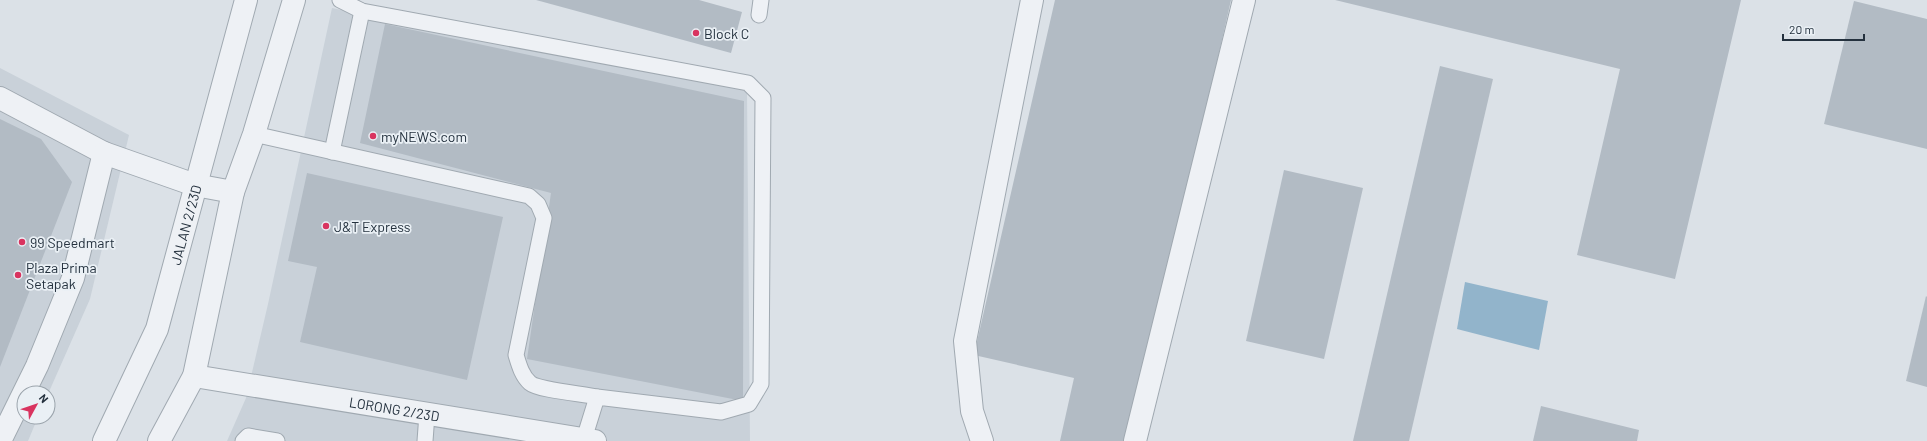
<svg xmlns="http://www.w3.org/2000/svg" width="1927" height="441" font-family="Barlow,sans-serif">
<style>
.built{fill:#c9d1d9}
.water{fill:#92b4cb}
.building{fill:#b2bbc4}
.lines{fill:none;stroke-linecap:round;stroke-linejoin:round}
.lane-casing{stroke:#a0a9b1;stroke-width:17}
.street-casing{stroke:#a0a9b1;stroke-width:24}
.lane{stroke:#eef1f5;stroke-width:15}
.street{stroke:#eef1f5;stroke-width:22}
.poi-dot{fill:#d9335f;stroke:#eaf0f5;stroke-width:1.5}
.labels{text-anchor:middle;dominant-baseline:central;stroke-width:3.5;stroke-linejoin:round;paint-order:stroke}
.poi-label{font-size:14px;fill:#24313e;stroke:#eaf0f5;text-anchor:start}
.street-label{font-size:14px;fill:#24313e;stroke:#eaf0f5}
</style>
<rect width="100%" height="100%" fill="#dbe1e7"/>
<g class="built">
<polygon points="332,8 747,91 750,441 227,441 246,398 268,304"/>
<polygon points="0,68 129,135 90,299 48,394 24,393 24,417 38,417 28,441 0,441"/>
</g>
<polygon class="water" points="1465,282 1548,301 1539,350 1457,329"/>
<g class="building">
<polygon points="536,0 699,0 742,12 731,53"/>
<polygon points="1055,0 1231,0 1131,441 1060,441 1074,378 974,355"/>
<polygon points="1335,0 1741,0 1675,279 1577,255 1620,69"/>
<polygon points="1854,1 1927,19 1927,149 1824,124"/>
<polygon points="385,24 744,101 743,401 527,359 551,193 360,143"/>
<polygon points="1440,66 1493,79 1409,441 1353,441"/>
<polygon points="0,119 41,139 72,182 0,367"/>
<polygon points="1284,170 1363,188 1324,359 1246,341"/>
<polygon points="307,173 503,217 467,380 300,342 317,267 288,261"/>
<polygon points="1926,296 1927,297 1927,387 1906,381"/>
<polygon points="1541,406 1639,430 1637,441 1533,441"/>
</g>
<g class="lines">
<defs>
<g id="lane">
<polyline points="340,0 362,11 748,83 763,98 761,384 749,404 721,412 597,397 584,439"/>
<polyline points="759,15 761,0"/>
<path d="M254 134 529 196 538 204 544 218 516 355C519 365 522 376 530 383 538 390 584 394 597 397"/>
<polyline points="332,152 362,11"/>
<polyline points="243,441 248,436 277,441"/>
<polyline points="425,441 427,414"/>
</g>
<g id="street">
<polyline points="0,98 104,153 195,185 233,192"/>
<path id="s1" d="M194 376 595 441"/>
<polyline points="0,441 37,366 73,278 104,153"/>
<path id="s2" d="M104 441 157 329 246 0"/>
<polyline points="159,441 194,376 233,192 254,134 294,0"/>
<polyline points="982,441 972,411 965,341 1032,0"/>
<polyline points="1135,441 1244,0"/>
</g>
</defs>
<use href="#lane" class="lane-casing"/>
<use href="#street" class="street-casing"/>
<use href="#lane" class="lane"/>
<use href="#street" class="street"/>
</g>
<g class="poi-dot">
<circle cx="696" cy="33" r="4"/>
<circle cx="373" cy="136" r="4"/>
<circle cx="326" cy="226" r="4"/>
<circle cx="22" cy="242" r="4"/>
<circle cx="18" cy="275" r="4"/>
</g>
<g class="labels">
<g class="poi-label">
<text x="704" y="33">Block C</text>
<text x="381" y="136">myNEWS.com</text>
<text x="334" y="226">J&amp;T Express</text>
<text x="30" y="242">99 Speedmart</text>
<text x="26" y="267">Plaza Prima<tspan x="26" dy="16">Setapak</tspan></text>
</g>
<g class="street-label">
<text stroke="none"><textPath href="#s2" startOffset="232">JALAN 2/23D</textPath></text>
<text stroke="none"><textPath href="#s1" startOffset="203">LORONG 2/23D</textPath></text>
</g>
</g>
<g transform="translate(36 405) rotate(50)"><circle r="19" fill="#eaf0f5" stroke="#9ba4ac"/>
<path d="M0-3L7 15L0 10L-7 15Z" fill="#d9335f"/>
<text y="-6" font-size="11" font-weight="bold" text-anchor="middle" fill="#24313e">N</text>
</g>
<path d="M1783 34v6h81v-6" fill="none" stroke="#24313e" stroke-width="2"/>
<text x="1789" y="34" font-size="12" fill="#24313e" stroke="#eaf0f5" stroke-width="3" paint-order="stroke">20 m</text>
</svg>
